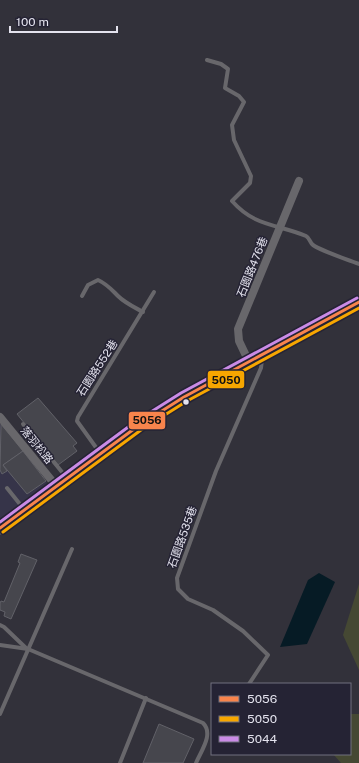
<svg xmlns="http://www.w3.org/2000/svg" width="359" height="763" font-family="'Public Sans','Noto Sans TC',sans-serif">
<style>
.built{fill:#363449}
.green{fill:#454833}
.water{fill:#061b25}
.building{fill:#46464d;stroke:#616168}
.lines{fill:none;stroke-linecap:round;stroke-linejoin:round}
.lane{stroke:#68676b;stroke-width:4}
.street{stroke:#68676b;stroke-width:8}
.primary{stroke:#68686f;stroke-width:13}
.bus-1-casing{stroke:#252334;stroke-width:6}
.bus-2-casing{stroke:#252334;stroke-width:6}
.bus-3-casing{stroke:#252334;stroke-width:6}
.bus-1{stroke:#f8844c;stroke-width:3}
.bus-2{stroke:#f7a600;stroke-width:3}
.bus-3{stroke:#ca8be6;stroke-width:3}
.bus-dot{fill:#e4e3ee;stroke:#252334;stroke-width:1.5}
.labels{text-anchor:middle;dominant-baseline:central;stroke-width:3;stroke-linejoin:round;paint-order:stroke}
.street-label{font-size:11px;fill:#e4e3ee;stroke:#252334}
.line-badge{stroke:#252334;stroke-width:1.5}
.pale-badge-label{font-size:11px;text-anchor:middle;font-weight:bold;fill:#111}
</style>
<rect width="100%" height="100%" fill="#32313a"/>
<polygon class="built" points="1,424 47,483 0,519 0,426"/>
<g class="green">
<polygon points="359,584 359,670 343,635"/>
<polygon points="350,714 359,714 359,763 341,763 333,754 350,754"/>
</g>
<polygon class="water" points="319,573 335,582 307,644 280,647 308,580"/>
<g class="building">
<polygon points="38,398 77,443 73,446 77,451 58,465 17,414"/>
<polygon points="1,424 23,451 3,465 7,471 2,474 0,470"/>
<polygon points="23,451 46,481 27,494 3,465"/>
<polygon points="21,554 37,560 11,619 4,616 5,612 0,610 0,603 1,601 4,602 20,563 18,562"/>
<polygon points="159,724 194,739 183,763 143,763"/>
</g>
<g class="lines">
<g class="lane">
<path d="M207 60 221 64 228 69 225 88 239 96 244 102 232 125 234 140 251 176 250 183 232 201C255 227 277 224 306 236 310 238 310 243 313 245 323 252 347 259 359 264"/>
<path d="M82 296 88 285 98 280C107 284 111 289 118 296 125 303 134 307 143 312"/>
<polyline points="23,424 66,477"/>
<polyline points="100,453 77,421 78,417 154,292"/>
<polyline points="7,488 23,508"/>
<polyline points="0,625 4,627 27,649"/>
<path d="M0 645 28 649 203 723C214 734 201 751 196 763"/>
<polyline points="249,684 268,655 243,631 213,610 188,599 178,589 177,578 216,471 261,368 262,359"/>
<polyline points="0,714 72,549"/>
<polyline points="120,763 146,698"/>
</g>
<g class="street">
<polyline points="249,362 239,341 238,329 299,181"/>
<polyline points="0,417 57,487"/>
</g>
<polyline class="primary" points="0,528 138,426 184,397 359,302"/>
<defs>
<polyline id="bus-1" points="0,528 138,426 184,397 359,302"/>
<polyline id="bus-2" points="3,532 141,430 187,401 359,308"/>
<polyline id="bus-3" points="0,522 135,422 181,393 357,298"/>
</defs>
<use href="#bus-1" class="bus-1-casing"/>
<use href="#bus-2" class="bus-2-casing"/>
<use href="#bus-3" class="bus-3-casing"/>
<use href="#bus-1" class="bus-1"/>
<use href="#bus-2" class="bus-2"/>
<use href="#bus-3" class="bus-3"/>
</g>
<circle class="bus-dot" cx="186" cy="402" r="3.5"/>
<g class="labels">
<g class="street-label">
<text transform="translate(252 267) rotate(-68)">石園路476巷</text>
<text transform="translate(97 368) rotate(-57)">石園路552巷</text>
<text transform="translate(37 445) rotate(51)">落羽松路</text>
<text transform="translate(182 537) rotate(-70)">石園路535巷</text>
</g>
</g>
<g class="line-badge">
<rect x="207" y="370" width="38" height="19" rx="4" fill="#f7a600"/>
<rect x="128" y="411" width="38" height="19" rx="4" fill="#f8844c"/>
</g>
<g class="pale-badge-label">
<text x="226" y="384">5050</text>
<text x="147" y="424">5056</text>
</g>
<rect x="211" y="683" width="140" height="72" fill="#252334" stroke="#71707e"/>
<rect x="219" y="696" width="20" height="6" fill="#f8844c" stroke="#71707e"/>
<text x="247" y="703" font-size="12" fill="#e4e3ee">5056</text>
<rect x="219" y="716" width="20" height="6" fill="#f7a600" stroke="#71707e"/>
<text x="247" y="723" font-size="12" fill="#e4e3ee">5050</text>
<rect x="219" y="736" width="20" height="6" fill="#ca8be6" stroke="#71707e"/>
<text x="247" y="743" font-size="12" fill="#e4e3ee">5044</text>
<path d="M10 26v6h107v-6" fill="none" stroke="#e4e3ee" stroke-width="2"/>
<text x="16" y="26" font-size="12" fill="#e4e3ee" stroke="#252334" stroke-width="3" paint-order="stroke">100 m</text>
</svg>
